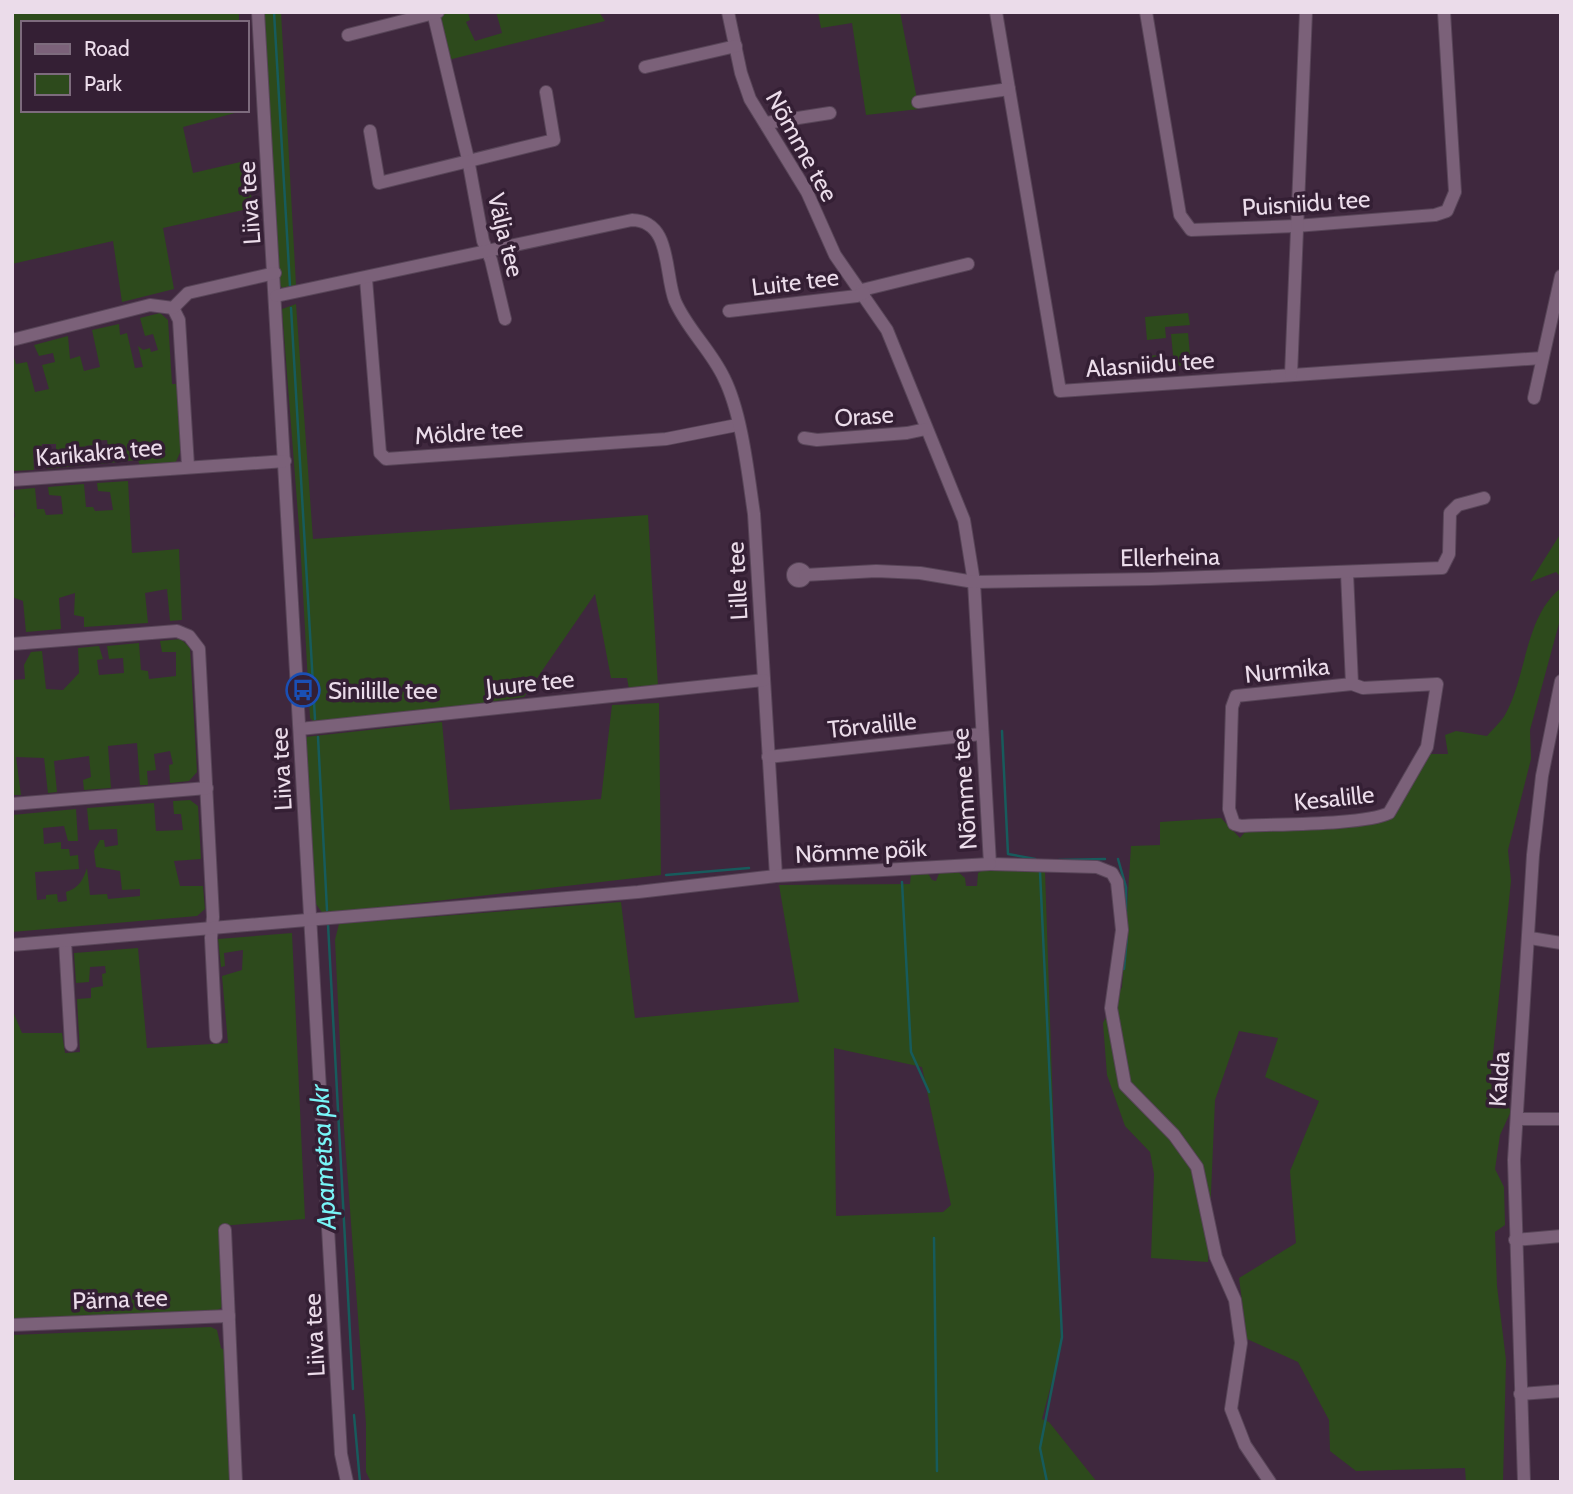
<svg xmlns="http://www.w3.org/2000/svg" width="1573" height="1494" font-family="Cabin,sans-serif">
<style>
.green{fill:#2d4a1c;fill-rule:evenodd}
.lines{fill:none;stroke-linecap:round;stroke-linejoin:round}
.stream{stroke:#175b5c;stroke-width:2.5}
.minor-casing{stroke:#584558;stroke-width:14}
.minor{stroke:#7b6179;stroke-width:12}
.labels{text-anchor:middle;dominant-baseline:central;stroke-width:7;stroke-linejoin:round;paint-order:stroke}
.street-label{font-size:24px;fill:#ebdcea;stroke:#341f34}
.poi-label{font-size:24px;fill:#ebdcea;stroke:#341f34;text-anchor:start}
.water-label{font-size:26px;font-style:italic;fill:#78f5f7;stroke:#341f34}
</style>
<rect width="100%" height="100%" fill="#3f283e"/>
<g class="green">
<polygon points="12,12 239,12 239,23 23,23 23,110 246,110 183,127 193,173 249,160 252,208 163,228 174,289 122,302 113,241 12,264"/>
<polygon points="264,12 281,12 296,285 294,289 285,291 280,285"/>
<polygon points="452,12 468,12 470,20 466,22 475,41 502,33 496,12 599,12 605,21 448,60 439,15"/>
<polygon points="818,12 900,12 919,109 866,115 852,23 821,28"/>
<polygon points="296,304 313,539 648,515 658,686 629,689 627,678 611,678 595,594 524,697 440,709 314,722 310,718 300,540 282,309"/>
<polygon points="160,313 168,320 172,384 178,384 182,448 175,464 140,466 138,460 99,464 99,454 109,453 107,440 94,441 94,445 85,446 86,465 47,469 46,458 56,457 56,444 42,444 41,449 33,449 34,470 12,471 12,351 16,364 27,362 35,392 49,389 42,365 55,362 53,353 39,356 34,345 68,336 70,359 80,356 84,371 100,367 92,330 119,324 120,335 127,333 135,368 143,367 138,346 143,350 150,348 151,352 158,350 153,334 145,336 140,318"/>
<polygon points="1188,313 1190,325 1165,327 1166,338 1147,340 1145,317"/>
<polygon points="1188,333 1191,365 1174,366 1171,334"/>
<polygon points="1164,355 1164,370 1139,371 1139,356"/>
<polygon points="128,481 132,553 179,549 182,620 170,621 167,589 145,593 148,623 84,627 84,617 74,615 75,593 59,598 61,629 26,632 23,601 12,597 12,518 15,517 12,490 35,488 37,509 44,509 46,515 63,514 61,496 49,495 48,487 84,484 86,507 93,507 95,511 113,510 110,492 98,491 97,483"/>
<polygon points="1561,533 1561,577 1556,572 1530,582"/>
<path d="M1561 588V616L1530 730 1531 759 1508 850 1511 881 1490 1083 1511 1111 1500 1135 1495 1169 1504 1187 1505 1225 1495 1232 1497 1286 1506 1360 1503 1482H1466L1465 1468 1356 1471 1330 1451 1329 1420 1298 1362 1247 1339 1239 1278 1296 1243 1290 1171 1319 1101 1265 1077 1278 1038 1239 1031 1215 1100 1208 1262 1151 1258 1154 1174 1150 1152 1125 1126 1107 1075 1103 1023 1122 987 1131 846 1160 845V822L1221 818 1240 838 1245 832 1388 820 1429 754H1448L1445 735 1456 731 1487 736C1492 730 1500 723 1505 715 1527 677 1524 617 1561 588Z"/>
<polygon points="181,639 190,648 197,772 189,781 170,783 169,765 173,764 170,751 154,754 156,770 147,771 148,785 140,785 137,743 108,746 111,788 84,790 83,780 91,777 89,756 54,761 57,792 48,793 44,758 16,757 21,795 12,795 13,680 25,679 24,665 31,652 42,651 46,689 63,690 79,673 78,648 99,646 103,659 97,660 99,675 124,673 123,658 109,659 107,646 139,643 141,670 148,671 149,679 176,676 176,652 162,652 160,641"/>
<polygon points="659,703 661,875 323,914 316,904 305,737 442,722 450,810 601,799 612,705"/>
<path d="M190 800 198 806 201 859 174 861 180 886H203L205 909 197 916 12 932V815L76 809 78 841H68L64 826 43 828 44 844 61 842V849H69L70 856 78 855 79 869 35 872 37 900 46 899V895L57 894 58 902 67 901 66 892C79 888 83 880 87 868L90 895 107 894 108 899 140 896V889L122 890 120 871 96 867 94 851 100 840H104L105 847 118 845 117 829 89 830 87 808 154 803 156 831 183 830 181 814H174L173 801Z"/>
<path d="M985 869 1045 871 1061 1347 1042 1419 1049 1422 1097 1482H371L366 1472V1424L344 1129 335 940 339 924 621 902 635 1018 799 1002 779 885 910 884 911 874 927 872 932 880 936 881 940 871H957L965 878 966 886H977L978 873ZM834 1048 922 1067 951 1205 943 1212 836 1216Z"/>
<polygon points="292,933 305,1219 221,1226 224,1298 221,1308 214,1312 12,1320 12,1009 22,1033 62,1033 65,1053 80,1052 77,999 91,998 91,988 103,986 102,974 106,973 105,966 90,967 89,982 76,983 74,953 138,948 147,1048 228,1043 222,976 242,970 243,950 224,953 225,966 221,967 218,939"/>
<polygon points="211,1327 217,1330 221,1348 226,1351 231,1482 12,1482 12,1335"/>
</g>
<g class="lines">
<g class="stream">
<polyline points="274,12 290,286"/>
<polyline points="291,308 315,719"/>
<polyline points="1002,731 1008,854 1035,859"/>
<polyline points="318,737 327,910"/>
<polyline points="1118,859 1126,887 1126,913"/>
<polyline points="1059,860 1105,859"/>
<polyline points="1040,872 1062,1337 1040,1448 1047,1482"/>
<polyline points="666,875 749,868"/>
<polyline points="902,882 911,1052 929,1092"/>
<polyline points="328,924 353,1389"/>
<polyline points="1124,969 1127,937"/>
<polyline points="934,1238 937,1471"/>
<polyline points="354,1415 360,1482"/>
</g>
<defs>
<g id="minor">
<polyline points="258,12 341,1454 347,1482"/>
<polyline points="433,12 468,159 483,241 491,260 505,319"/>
<polyline points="728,12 741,73 750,99 807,192 835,255 887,330 964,520 974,582 990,864 1097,867 1112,873 1117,882 1122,930 1111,1008 1125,1085 1174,1135 1197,1167 1216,1257 1235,1300 1241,1343 1231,1409 1245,1445 1270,1482"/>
<polyline points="996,12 1060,391 1542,358"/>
<polyline points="1146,12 1180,215 1191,230 1296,226 1435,215 1447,211 1455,192 1444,12"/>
<polyline points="348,35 438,12"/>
<polyline points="645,67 736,46"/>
<polyline points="918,102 1009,89"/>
<polyline points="766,123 830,113"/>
<polyline points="370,131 379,183 554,140 546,92"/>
<polyline points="366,279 380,453 386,459 666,439 737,425"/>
<polyline points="862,290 968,264"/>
<path d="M276 296 632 220C672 221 664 273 675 301 687 329 711 350 724 378 742 414 748 474 754 514L776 876"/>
<polyline points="173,308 179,320 188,466"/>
<polyline points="729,311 857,296 864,293"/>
<polyline points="12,340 150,305 173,308 188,293 275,273"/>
<polyline points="1291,375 1306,12"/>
<polyline points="1534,398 1561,276"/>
<polyline points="804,438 817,440 907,433 926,429"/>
<polyline points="12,480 285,461"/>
<circle cx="799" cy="575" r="6"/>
<path d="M1347 573 1352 684 1236 696 1232 707 1229 809 1234 824 1241 826C1272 824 1365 825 1389 813L1427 747 1437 684 1363 688 1352 684"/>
<polyline points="805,575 876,571 920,573 974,582 1151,579 1442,568 1449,554 1450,513 1458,505 1484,498"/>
<polyline points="12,644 177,631 189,636 199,649 213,917 211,938 216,1037"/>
<polyline points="300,729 764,680"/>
<polyline points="768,757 981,734"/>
<polyline points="12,804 207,788"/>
<polyline points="1530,938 1561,943"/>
<polyline points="65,941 71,1045"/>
<polyline points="12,945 638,892 776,876 990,864"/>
<polyline points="1518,1119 1561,1119"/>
<polyline points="225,1230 236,1482"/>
<polyline points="1515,1240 1561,1236"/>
<polyline points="12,1325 229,1316"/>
<polyline points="1520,1394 1561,1391"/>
<polyline points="1524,1482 1514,1160 1533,855 1542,776 1561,681"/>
</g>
</defs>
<use href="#minor" class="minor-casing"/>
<use href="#minor" class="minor"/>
</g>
<defs>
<symbol id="bus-ring" viewBox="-11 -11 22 22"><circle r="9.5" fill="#341f34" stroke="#1a4fb4" stroke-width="1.5"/><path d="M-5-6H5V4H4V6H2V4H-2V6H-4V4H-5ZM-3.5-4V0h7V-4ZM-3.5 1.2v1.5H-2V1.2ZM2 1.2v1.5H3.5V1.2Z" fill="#1a4fb4"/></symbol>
</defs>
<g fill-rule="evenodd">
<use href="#bus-ring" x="284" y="671" width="38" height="38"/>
</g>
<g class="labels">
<g class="street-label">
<text transform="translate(802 146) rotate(61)">Nõmme tee</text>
<text transform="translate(249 203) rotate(-94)">Liiva tee</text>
<text transform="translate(1306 203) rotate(-4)">Puisniidu tee</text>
<text transform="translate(506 235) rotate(76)">Välja tee</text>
<text transform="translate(795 282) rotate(-7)">Luite tee</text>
<text transform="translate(1150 364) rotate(-4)">Alasniidu tee</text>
<text transform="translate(864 416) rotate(-4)">Orase</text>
<text transform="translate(469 432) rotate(-4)">Möldre tee</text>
<text transform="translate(99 452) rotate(-5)">Karikakra tee</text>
<text transform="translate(1170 557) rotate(-1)">Ellerheina</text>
<text transform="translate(737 581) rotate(-93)">Lille tee</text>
<text transform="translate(1287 670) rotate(-6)">Nurmika</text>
<text transform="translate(530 683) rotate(-6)">Juure tee</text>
<text transform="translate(872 725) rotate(-6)">Tõrvalille</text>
<text transform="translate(281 769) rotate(-93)">Liiva tee</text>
<text transform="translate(964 789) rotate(-94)">Nõmme tee</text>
<text transform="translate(1334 798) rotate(-6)">Kesalille</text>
<text transform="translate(861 851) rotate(-3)">Nõmme põik</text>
<text transform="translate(1499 1079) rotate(-86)">Kalda</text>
<text transform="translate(120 1299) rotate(-2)">Pärna tee</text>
<text transform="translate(314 1335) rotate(-93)">Liiva tee</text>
</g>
<g class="poi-label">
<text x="328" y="690">Sinilille tee</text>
</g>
<g class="water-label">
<text transform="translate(323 1157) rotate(-93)">Apametsa pkr</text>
</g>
</g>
<rect width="1573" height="1494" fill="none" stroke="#ebdcea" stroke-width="28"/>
<rect x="21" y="21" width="228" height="91" fill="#341f34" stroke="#7d6b7d" stroke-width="2"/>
<rect x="35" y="44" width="35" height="10" fill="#7b6179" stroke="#7d6b7d" stroke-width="2"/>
<text x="84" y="56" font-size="21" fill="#ebdcea">Road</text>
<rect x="35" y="74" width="35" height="21" fill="#2d4a1c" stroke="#7d6b7d" stroke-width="2"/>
<text x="84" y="91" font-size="21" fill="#ebdcea">Park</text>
</svg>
